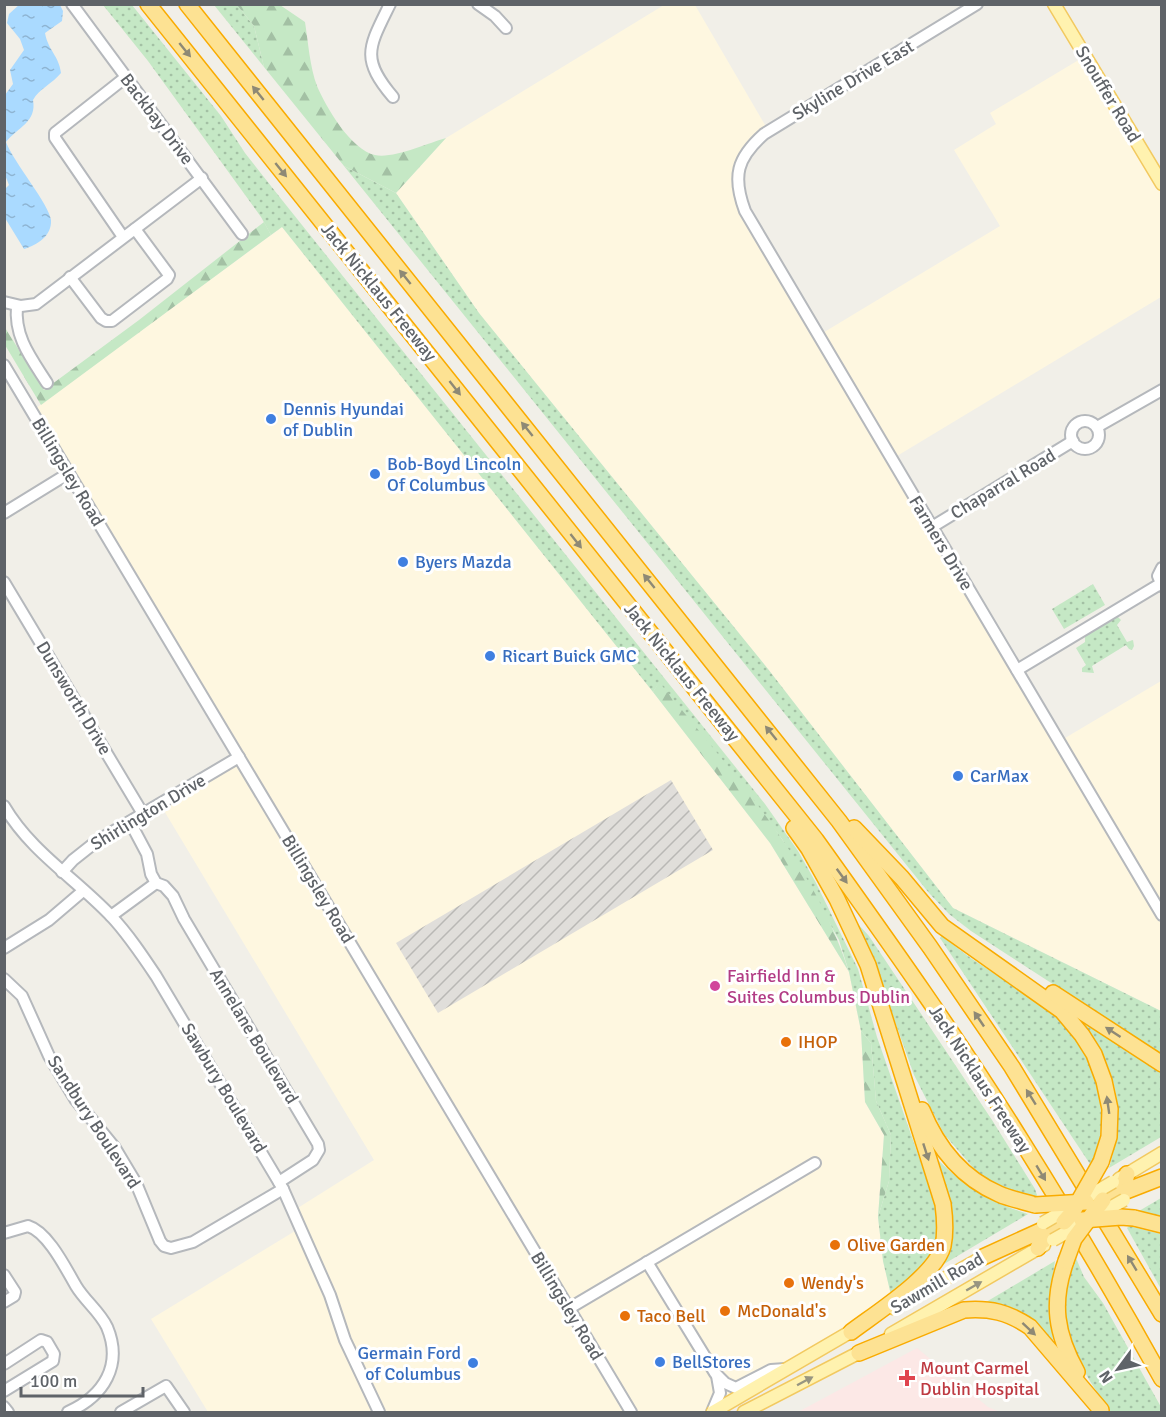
<svg xmlns="http://www.w3.org/2000/svg" width="1166" height="1417" font-family="Signika,sans-serif">
<style>
.commercial{fill:#fef7e0}
.industrial{fill:url(#industrial-furrows)}
.medical{fill:#fce8e6}
.grass{fill:url(#grass-dots)}
.forest{fill:url(#forest-firs)}
.water{fill:url(#water-ripples)}
.lines{fill:none;stroke-linecap:round;stroke-linejoin:round}
.minor-casing{stroke:#b5b8bc;stroke-width:14}
.major-casing{stroke:#f2c960;stroke-width:15}
.highway-casing{stroke:#f9ab00;stroke-width:18}
.minor{stroke:#fff;stroke-width:10}
.major{stroke:#fff2af;stroke-width:12}
.highway{stroke:#fde293;stroke-width:15}
.major-bridge-casing{stroke:#f2c960;stroke-width:15;stroke-linecap:butt}
.highway-bridge-casing{stroke:#f9ab00;stroke-width:18;stroke-linecap:butt}
.major-bridge{stroke:#fff2af;stroke-width:12}
.highway-bridge{stroke:#fde293;stroke-width:15}
.oneway{fill:#8e8975}
.oneway2{fill:#979581}
.shop-dot{fill:#3f7fe0;stroke:#fff;stroke-width:2}
.hotel-dot{fill:#d1479c;stroke:#fff;stroke-width:2}
.food-dot{fill:#e8710a;stroke:#fff;stroke-width:2}
.health-dot{fill:#e0444e;stroke:#fff;stroke-width:2}
.labels{text-anchor:middle;dominant-baseline:central;stroke-width:6;stroke-linejoin:round;paint-order:stroke}
.street-label{font-size:18px;fill:#5f6368;stroke:#fff}
.shop-label{font-size:18px;fill:#366cbe;stroke:#fff;text-anchor:start}
.hotel-label{font-size:18px;fill:#b23c85;stroke:#fff;text-anchor:start}
.food-label{font-size:18px;fill:#c56008;stroke:#fff;text-anchor:start}
.health-label{font-size:18px;fill:#be3a42;stroke:#fff;text-anchor:start}
</style>
<defs>
<pattern id="industrial-furrows" width="10" height="10" patternUnits="userSpaceOnUse" patternTransform="scale(1.5)"><rect width="10" height="10" fill="#e0deda"/><path d="M-1 1l2-2M0 10L10 0M9 11l2-2" fill="none" stroke="#b9b8b5"/></pattern>
<pattern id="grass-dots" width="8" height="8" patternUnits="userSpaceOnUse" patternTransform="scale(1.5)"><rect width="8" height="8" fill="#c5e8c5"/><path d="M2 2h.1M6 6h.1" fill="none" stroke="#a3c0a4" stroke-width="1.8" stroke-linecap="round"/></pattern>
<pattern id="forest-firs" width="22" height="20" patternUnits="userSpaceOnUse" patternTransform="scale(1.5)"><rect width="22" height="20" fill="#c5e8c5"/><path d="M5 1l3.5 6h-7zM16 11l3.5 6h-7z" fill="#a3c0a4"/></pattern>
<pattern id="water-ripples" width="26" height="14" patternUnits="userSpaceOnUse" patternTransform="scale(1.5)"><rect width="26" height="14" fill="#aadaff"/><path d="M2 4q2-2 4 0t4 0M15 11q2-2 4 0t4 0" fill="none" stroke="#8eb4d2"/></pattern>
</defs>
<rect width="100%" height="100%" fill="#f1efe8"/>
<g class="commercial">
<polygon points="664,5 695,5 768,130 754,140 736,188 821,334 1000,226 954,150 996,124 990,113 1087,55 1161,180 1161,297 892,459 1060,741 1161,681 1161,1011 953,908 768,669 479,313 396,193 446,138"/>
<polygon points="282,227 653,692 770,843 849,972 861,1031 865,1102 884,1135 878,1217 883,1261 891,1295 851,1332 713,1412 208,1412 151,1319 300,1228 293,1211 374,1160 160,804 238,758 32,411"/>
</g>
<polygon class="industrial" points="671,780 713,850 438,1013 396,943"/>
<polygon class="medical" points="917,1348 988,1407 1000,1412 798,1412"/>
<g class="grass">
<path d="M103 5H132L221 116 245 153 282 200 765 804 798 851 815 881 858 969 877 1037 936 1206C941 1259 932 1263 891 1295L883 1261 878 1217 889 1181 891 1135 876 1101 871 1043 861 1031 849 972 839 940 782 839 747 792 659 683 653 692 282 227 271 235 261 217 148 61Z"/>
<polygon points="214,5 237,5 254,26 264,67"/>
<polygon points="344,166 396,193 479,313 768,669 953,908 1161,1011 1161,1054 971,931 949,914 929,893"/>
<polygon points="1093,584 1105,605 1064,629 1052,609"/>
<polygon points="1116,615 1121,620 1117,625 1127,642 1133,640 1134,646 1132,650 1129,649 1126,645 1092,666 1094,673 1082,672 1082,668 1086,665 1076,648 1085,642 1085,635 1092,632 1091,630"/>
<polygon points="857,923 869,936 992,1120 1035,1189 1038,1198 1004,1191 982,1178 944,1134 914,1075 876,968"/>
<path d="M942 935C972 963 1008 980 1041 1004 1082 1034 1107 1084 1100 1136 1099 1146 1095 1157 1092 1167L940 938Z"/>
<path d="M1085 1021 1161 1072V1137L1109 1168C1128 1110 1116 1070 1083 1022Z"/>
<path d="M935 1160 939 1161C967 1188 990 1202 1028 1214L939 1267 948 1249Z"/>
<polygon points="1161,1198 1161,1217 1139,1211"/>
<polygon points="1129,1226 1161,1234 1161,1289 1127,1228"/>
<path d="M1076 1258 1084 1277 1103 1303 1161 1407V1412H1111C1077 1366 1049 1315 1076 1258Z"/>
<path d="M1055 1261C1050 1291 1050 1318 1054 1349L981 1305Z"/>
</g>
<g class="forest">
<path d="M237 5H280L305 22C308 41 310 68 317 86 326 107 351 150 375 155 393 159 428 143 446 138L396 193 344 166 264 67 254 26Z"/>
<polygon points="264,222 271,235 41,405 5,345 4,326 44,390 139,320"/>
<path d="M659 682C731 771 814 861 849 972L770 843 653 692Z"/>
<polygon points="861,1031 871,1043 876,1101 891,1135 889,1181 878,1217 884,1135 865,1102"/>
</g>
<path class="water" d="M20 4 60 5 63 11 62 21 45 33C48 50 59 56 61 73 53 83 39 89 33 100 37 122 18 127 6 142 14 163 49 204 51 220 52 236 37 245 24 249L5 218V189L9 185 5 175V95L13 84 10 70 24 50 20 39 7 23 9 14Z"/>
<g class="lines">
<defs>
<g id="minor">
<polyline points="72,4 242,234"/>
<path d="M390 4C369 47 360 58 393 97"/>
<polyline points="478,4 495,16 506,28"/>
<path d="M977 4 764 134C737 158 732 176 745 211L1162 915"/>
<polyline points="123,237 55,138 55,133 126,77"/>
<polyline points="70,277 101,318 106,321 112,321 167,279 169,275 135,229"/>
<polyline points="4,302 21,306 36,304 202,178"/>
<path d="M17 306C14 337 31 358 47 383"/>
<polyline points="4,365 631,1412"/>
<circle cx="1085" cy="435" r="14"/>
<polyline points="1097,427 1162,390"/>
<polyline points="4,513 69,473"/>
<polyline points="932,527 1073,441"/>
<polyline points="1162,568 1158,576 1162,586"/>
<polyline points="4,582 143,814"/>
<polyline points="1017,670 1160,584"/>
<path d="M4 806C31 852 75 878 111 916 128 934 142 955 156 976L283 1189 330 1295 345 1340 379 1412"/>
<polyline points="130,822 147,854 151,874 156,883 164,886 173,896 184,919 318,1144 319,1150 313,1160 279,1182"/>
<polyline points="62,872 73,860 97,841 239,757"/>
<polyline points="111,916 156,883"/>
<polyline points="4,948 49,920 83,891"/>
<polyline points="4,979 22,996 49,1056 75,1099 115,1148 136,1183 160,1241 164,1246 171,1248 193,1242 283,1189"/>
<path d="M4 1233 28 1226C48 1232 66 1269 76 1286 85 1301 100 1312 107 1327 123 1365 104 1396 68 1412"/>
<polyline points="647,1262 715,1373 725,1383 736,1388 771,1370 785,1369"/>
<polyline points="4,1275 15,1292 14,1296 4,1302"/>
<polyline points="568,1309 815,1163"/>
<polyline points="4,1364 41,1340 47,1342 54,1354 53,1361 4,1391"/>
<polyline points="4,1407 8,1412"/>
<polyline points="121,1412 166,1386 184,1412"/>
<polyline points="712,1412 720,1393 717,1376"/>
</g>
<g id="major">
<polyline points="1054,4 1162,184"/>
<polyline points="1119,1179 1162,1153"/>
<polyline points="893,1308 990,1253"/>
<polyline points="891,1334 1044,1245"/>
<polyline points="713,1412 857,1328"/>
<polyline points="744,1412 866,1349"/>
</g>
<g id="highway">
<path d="M148 4 816 840C886 938 957 1037 1021 1140 1070 1218 1117 1298 1162 1379"/>
<polyline points="187,4 839,821 930,947 1012,1067 1162,1314"/>
<path d="M794 828 809 849 837 899 868 965 943 1204C945 1219 946 1232 943 1246 935 1276 876 1313 851 1332"/>
<polyline points="854,828 902,878 942,926 1062,1011 1082,1035 1094,1054 1104,1081 1110,1109 1109,1137 1101,1162"/>
<polyline points="1053,993 1162,1064"/>
<path d="M922 1110C937 1147 962 1178 999 1194 1010 1199 1023 1201 1035 1205"/>
<polyline points="1110,1193 1125,1182 1127,1174"/>
<polyline points="1103,1200 1162,1177"/>
<polyline points="1134,1218 1162,1225"/>
<polyline points="1038,1248 1040,1243 1057,1230"/>
<polyline points="983,1257 1049,1227 1064,1222"/>
<path d="M1066 1261C1051 1303 1056 1334 1077 1372"/>
<path d="M859 1353 964 1310C990 1308 1008 1312 1030 1327L1101 1410"/>
</g>
</defs>
<use href="#minor" class="minor-casing"/>
<use href="#major" class="major-casing"/>
<use href="#highway" class="highway-casing"/>
<use href="#minor" class="minor"/>
<use href="#major" class="major"/>
<use href="#highway" class="highway"/>
<defs>
<g id="major-bridge">
<polyline points="1043,1223 1113,1182"/>
<polyline points="1053,1240 1124,1200"/>
</g>
<g id="highway-bridge">
<polyline points="1035,1205 1086,1202"/>
<polyline points="1082,1220 1121,1217 1134,1218"/>
<polyline points="1064,1222 1072,1213 1101,1162"/>
<polyline points="1066,1261 1074,1239 1103,1200"/>
</g>
</defs>
<use href="#major-bridge" class="major-bridge-casing"/>
<use href="#highway-bridge" class="highway-bridge-casing"/>
<use href="#major-bridge" class="major-bridge"/>
<use href="#highway-bridge" class="highway-bridge"/>
</g>
<defs><path id="oneway-solid" d="M-6-.8H1V-3.2L6.5 0L1 3.2V.8H-6Z" transform="scale(1.5)"/></defs>
<g class="oneway">
<use href="#oneway-solid" transform="translate(185 50) rotate(51)"/>
<use href="#oneway-solid" transform="translate(258 93) rotate(-129)"/>
<use href="#oneway-solid" transform="translate(281 170) rotate(51)"/>
<use href="#oneway-solid" transform="translate(405 277) rotate(-129)"/>
<use href="#oneway-solid" transform="translate(455 388) rotate(52)"/>
<use href="#oneway-solid" transform="translate(527 429) rotate(-129)"/>
<use href="#oneway-solid" transform="translate(576 541) rotate(52)"/>
<use href="#oneway-solid" transform="translate(649 581) rotate(-129)"/>
<use href="#oneway-solid" transform="translate(771 733) rotate(-129)"/>
<use href="#oneway-solid" transform="translate(842 876) rotate(54)"/>
<use href="#oneway-solid" transform="translate(979 1019) rotate(-124)"/>
<use href="#oneway-solid" transform="translate(1113 1032) rotate(-147)"/>
<use href="#oneway-solid" transform="translate(1031 1097) rotate(-122)"/>
<use href="#oneway-solid" transform="translate(1108 1105) rotate(-98)"/>
<use href="#oneway-solid" transform="translate(926 1152) rotate(72)"/>
<use href="#oneway-solid" transform="translate(1041 1173) rotate(59)"/>
<use href="#oneway-solid" transform="translate(1132 1263) rotate(-121)"/>
<use href="#oneway-solid" transform="translate(1029 1329) rotate(43)"/>
</g>
<g class="oneway2">
<use href="#oneway-solid" transform="translate(974 1286) rotate(-30)"/>
<use href="#oneway-solid" transform="translate(805 1381) rotate(-28)"/>
</g>
<g class="shop-dot">
<circle cx="271" cy="419" r="6"/>
<circle cx="375" cy="474" r="6"/>
<circle cx="403" cy="562" r="6"/>
<circle cx="490" cy="656" r="6"/>
<circle cx="958" cy="776" r="6"/>
<circle cx="660" cy="1362" r="6"/>
<circle cx="473" cy="1363" r="6"/>
</g>
<circle class="hotel-dot" cx="715" cy="986" r="6"/>
<g class="food-dot">
<circle cx="786" cy="1042" r="6"/>
<circle cx="835" cy="1245" r="6"/>
<circle cx="789" cy="1283" r="6"/>
<circle cx="725" cy="1311" r="6"/>
<circle cx="625" cy="1316" r="6"/>
</g>
<path class="health-dot" d="M904 1369h6v6h6v6h-6v6h-6v-6h-6v-6h6z"/>
<g class="labels">
<g class="street-label">
<text transform="translate(853 80) rotate(-31)">Skyline Drive East</text>
<text transform="translate(1108 94) rotate(59)">Snouffer Road</text>
<text transform="translate(157 119) rotate(53)">Backbay Drive</text>
<text transform="translate(379 292) rotate(51)">Jack Nicklaus Freeway</text>
<text transform="translate(68 472) rotate(59)">Billingsley Road</text>
<text transform="translate(1003 484) rotate(-31)">Chaparral Road</text>
<text transform="translate(941 543) rotate(59)">Farmers Drive</text>
<text transform="translate(682 672) rotate(51)">Jack Nicklaus Freeway</text>
<text transform="translate(74 698) rotate(59)">Dunsworth Drive</text>
<text transform="translate(148 812) rotate(-31)">Shirlington Drive</text>
<text transform="translate(318 889) rotate(59)">Billingsley Road</text>
<text transform="translate(254 1036) rotate(59)">Annelane Boulevard</text>
<text transform="translate(980 1079) rotate(57)">Jack Nicklaus Freeway</text>
<text transform="translate(224 1088) rotate(59)">Sawbury Boulevard</text>
<text transform="translate(94 1122) rotate(57)">Sandbury Boulevard</text>
<text transform="translate(937 1283) rotate(-30)">Sawmill Road</text>
<text transform="translate(567 1306) rotate(59)">Billingsley Road</text>
</g>
<g class="shop-label">
<text x="283" y="409">Dennis Hyundai<tspan x="283" dy="21">of Dublin</tspan></text>
<text x="387" y="464">Bob-Boyd Lincoln<tspan x="387" dy="21">Of Columbus</tspan></text>
<text x="415" y="562">Byers Mazda</text>
<text x="502" y="656">Ricart Buick GMC</text>
<text x="970" y="776">CarMax</text>
<text x="461" y="1353" text-anchor="end">Germain Ford<tspan x="461" dy="21">of Columbus</tspan></text>
<text x="672" y="1362">BellStores</text>
</g>
<g class="hotel-label">
<text x="727" y="976">Fairfield Inn &amp;<tspan x="727" dy="21">Suites Columbus Dublin</tspan></text>
</g>
<g class="food-label">
<text x="798" y="1042">IHOP</text>
<text x="847" y="1245">Olive Garden</text>
<text x="801" y="1283">Wendy's</text>
<text x="737" y="1311">McDonald's</text>
<text x="637" y="1316">Taco Bell</text>
</g>
<g class="health-label">
<text x="920" y="1368">Mount Carmel<tspan x="920" dy="21">Dublin Hospital</tspan></text>
</g>
</g>
<rect width="1166" height="1417" fill="none" stroke="#5f6368" stroke-width="12"/>
<g transform="translate(1118 1369) rotate(237)" stroke="#ffffff" stroke-width="4.5" paint-order="stroke">
<path d="M0-4.5L10 22L0 15L-10 22Z" fill="#5f6368"/>
<text y="-9" font-size="16" font-weight="bold" text-anchor="middle" fill="#5f6368">N</text>
</g>
<path d="M21 1387v9h122v-9" fill="none" stroke="#5f6368" stroke-width="3"/>
<text x="30" y="1387" font-size="18" fill="#5f6368" stroke="#ffffff" stroke-width="4.5" paint-order="stroke">100 m</text>
</svg>
